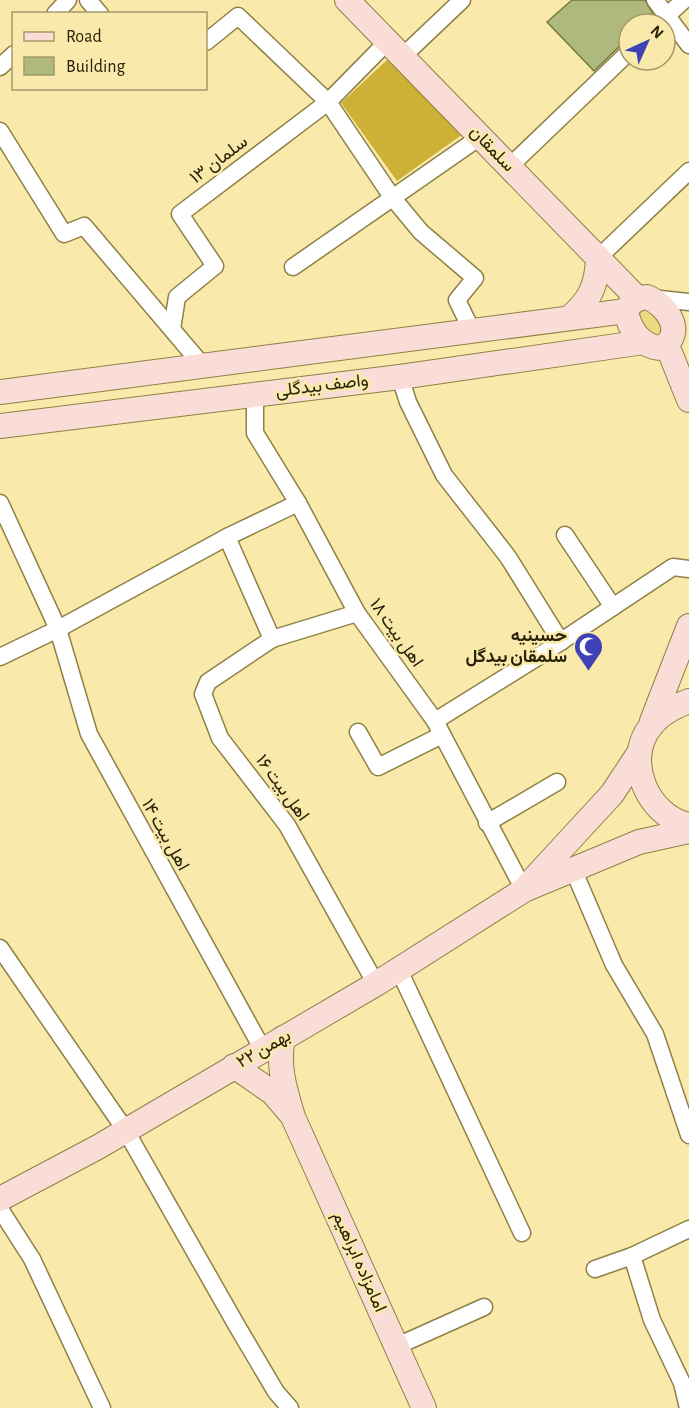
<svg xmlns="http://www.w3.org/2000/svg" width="689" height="1408" font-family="'Alegreya Sans',Vazirmatn,sans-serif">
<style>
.green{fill:#eed881}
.forest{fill:#cdb036}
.building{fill:#b0b97d;stroke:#737a41;stroke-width:1.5}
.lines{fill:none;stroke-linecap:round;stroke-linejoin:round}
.street-casing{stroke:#8f8045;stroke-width:19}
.secondary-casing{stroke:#8f8045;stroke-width:26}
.street{stroke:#fff;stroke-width:16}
.secondary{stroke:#f9ddd6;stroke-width:24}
.labels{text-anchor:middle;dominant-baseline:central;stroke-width:5;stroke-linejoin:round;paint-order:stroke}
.street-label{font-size:18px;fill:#282209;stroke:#f9e9ab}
.poi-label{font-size:18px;font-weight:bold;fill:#282209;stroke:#f9e9ab;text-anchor:end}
</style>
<rect width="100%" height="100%" fill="#f9e9ab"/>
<polygon class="green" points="639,305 653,308 668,331 654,339 634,317"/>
<polygon class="forest" points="389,58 463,134 397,181 341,103"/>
<polygon class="building" points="572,0 645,0 653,14 649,24 629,24 629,42 622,44 594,71 547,22"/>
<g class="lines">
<defs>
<g id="street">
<polyline points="88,0 100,14"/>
<polyline points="655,0 689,45"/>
<polyline points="55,14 68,0"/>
<polyline points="659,23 684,0"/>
<polyline points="206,42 238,16 328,102 392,197 421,232 475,278 457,300 472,331"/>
<polyline points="402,57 462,0"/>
<polyline points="0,67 14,54"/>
<polyline points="0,131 64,234 84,226 203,366"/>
<polyline points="509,167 629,52"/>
<polyline points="598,258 689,171"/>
<polyline points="293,267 480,137"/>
<polyline points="651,298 689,302"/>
<polyline points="172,329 177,297 215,266 180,214 328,102 387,42"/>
<polyline points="400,377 408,402 444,475 508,557 561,642"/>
<polyline points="255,395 255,433 298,503 357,613 435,721 524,890"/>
<polyline points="0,503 58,629 89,734 263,1050"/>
<polyline points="298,503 227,537 272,639 357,613"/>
<polyline points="565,535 613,607"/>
<polyline points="272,639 208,682 203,694 220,738 287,825 376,984"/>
<polyline points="0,657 58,629 227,537"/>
<polyline points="435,721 533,660 673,567 689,569"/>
<polyline points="358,732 378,767 442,735"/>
<polyline points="487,823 557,782"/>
<polyline points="573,869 614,965 655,1034 689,1135"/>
<polyline points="0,948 126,1131 237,1326 276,1392 290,1408"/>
<polyline points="399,970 522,1233"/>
<polyline points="0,1209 32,1259 102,1408"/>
<polyline points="632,1256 652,1320 682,1383 688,1408"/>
<polyline points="595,1269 632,1256 689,1229"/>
<polyline points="397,1346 484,1307"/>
</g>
<g id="secondary">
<polyline points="347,0 637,298"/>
<path d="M647 297C667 305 687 333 661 348 641 347 629 329 626 311 631 302 636 298 647 297Z"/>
<path d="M569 318C590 301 597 285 598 258"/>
<polyline points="667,345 689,400"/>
<polyline points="0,392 626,311"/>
<polyline points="0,426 400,377 644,342"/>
<path d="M689 701C674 707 661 713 651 726 623 760 648 817 689 825"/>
<polyline points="652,721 689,626"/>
<polyline points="529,884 612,794 639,753"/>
<path d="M283 1038C277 1066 285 1090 293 1117L424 1408"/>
<polyline points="234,1066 273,1093 290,1113"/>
<polyline points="0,1199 98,1147 376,984 524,890 639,842 689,831"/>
</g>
</defs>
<use href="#street" class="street-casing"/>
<use href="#secondary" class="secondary-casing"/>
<use href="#street" class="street"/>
<use href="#secondary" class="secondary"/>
</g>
<defs>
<symbol id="mosque-pin" viewBox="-11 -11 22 30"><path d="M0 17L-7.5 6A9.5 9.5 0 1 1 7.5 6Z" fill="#3f42b7" stroke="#f9e9ab"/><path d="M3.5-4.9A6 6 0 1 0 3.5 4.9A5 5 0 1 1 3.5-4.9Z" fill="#fff"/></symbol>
</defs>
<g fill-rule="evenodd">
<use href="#mosque-pin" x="572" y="630" width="33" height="45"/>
</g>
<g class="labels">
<g class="street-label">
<text transform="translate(492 149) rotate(46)">سلمقان</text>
<text transform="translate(219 160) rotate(-37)">سلمان ۱۳</text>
<text transform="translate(322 386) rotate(-7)">واصف بیدگلی</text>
<text transform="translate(396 633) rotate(55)">اهل بیت ۱۸</text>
<text transform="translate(282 788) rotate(54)">اهل بیت ۱۶</text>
<text transform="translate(165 835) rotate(61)">اهل بیت ۱۴</text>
<text transform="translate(264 1049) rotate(-30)">۲۲ بهمن</text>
<text transform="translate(359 1262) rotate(66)">امامزاده ابراهیم</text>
</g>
<g class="poi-label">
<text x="567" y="636">حسینیه<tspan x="567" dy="21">سلمقان بیدگل</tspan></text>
</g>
</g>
<rect x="12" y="12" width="195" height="78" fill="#f9e9ab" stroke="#a5996a" stroke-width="1.5"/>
<rect x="24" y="32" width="30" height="9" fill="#f9ddd6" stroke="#a5996a" stroke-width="1.5"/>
<text x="66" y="42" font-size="18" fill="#282209">Road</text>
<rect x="24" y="57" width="30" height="18" fill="#b0b97d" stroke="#a5996a" stroke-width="1.5"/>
<text x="66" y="72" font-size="18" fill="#282209">Building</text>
<g transform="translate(647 42) rotate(45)"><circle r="28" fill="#f9e9ab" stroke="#a5996a" stroke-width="1.5"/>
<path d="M0-4.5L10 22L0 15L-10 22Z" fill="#3f42b7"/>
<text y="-9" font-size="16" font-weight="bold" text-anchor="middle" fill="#282209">N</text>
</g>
</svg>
